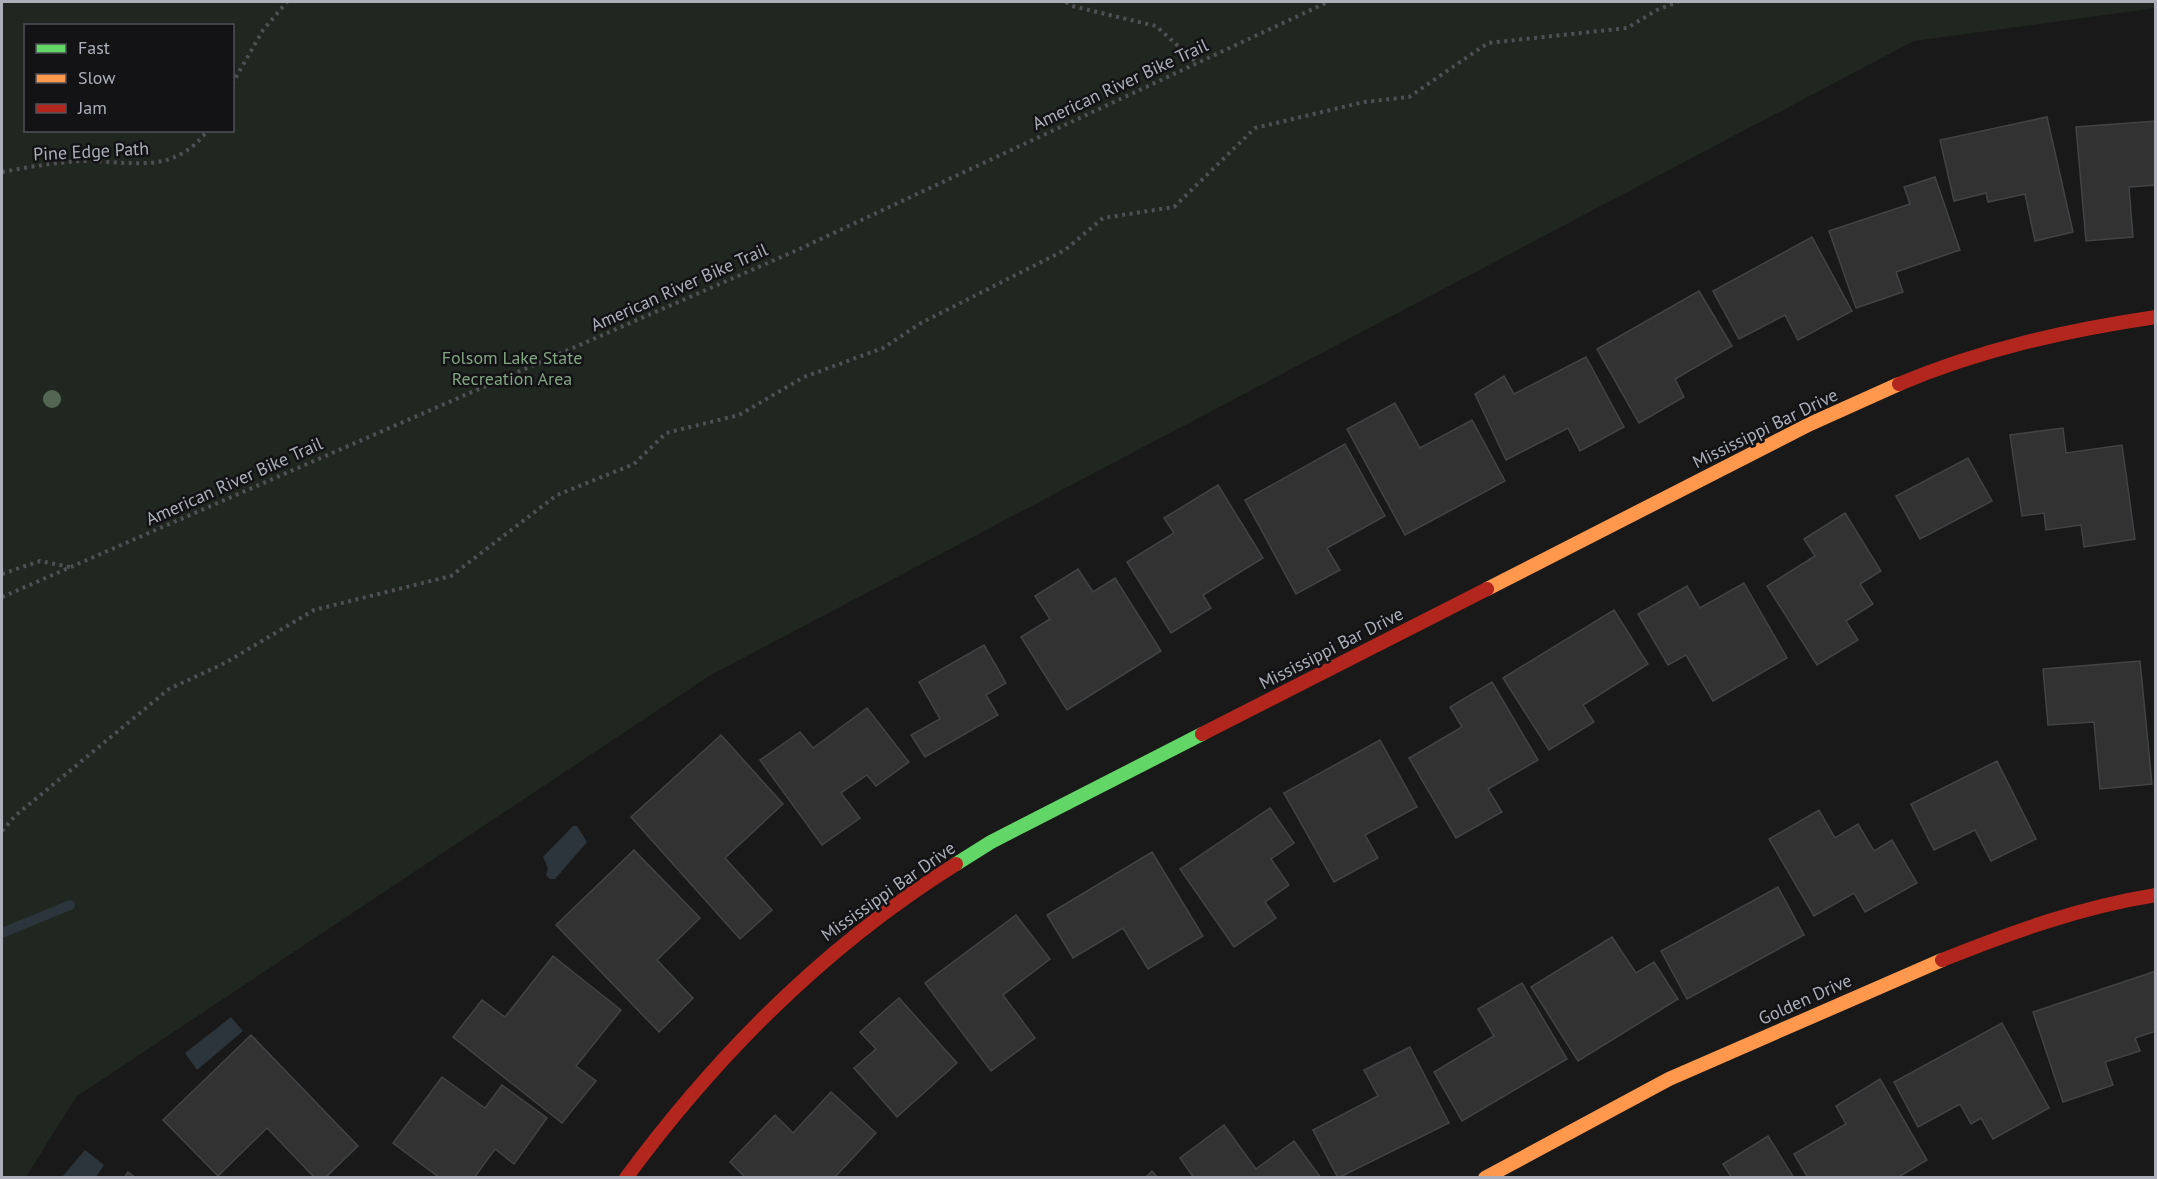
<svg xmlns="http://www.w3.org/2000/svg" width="2157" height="1179" font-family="'PT Sans',sans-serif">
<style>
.green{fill:#1f2720;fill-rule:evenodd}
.water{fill:#2c353c}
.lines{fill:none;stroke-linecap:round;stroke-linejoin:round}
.stream{stroke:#2c353c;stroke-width:10}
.building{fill:#323233;stroke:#414345;stroke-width:1.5}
.path{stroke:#4f5054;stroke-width:4;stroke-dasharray:3 4.5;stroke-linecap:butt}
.fast{stroke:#63d668;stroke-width:14}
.slow{stroke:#ff974d;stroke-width:14}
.jam{stroke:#b3261e;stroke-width:14}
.tree{fill:#536653}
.labels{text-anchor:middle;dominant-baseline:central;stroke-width:5;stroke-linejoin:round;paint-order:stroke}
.street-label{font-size:18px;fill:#abb0ba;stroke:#131316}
.park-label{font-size:18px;fill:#82a582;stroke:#131316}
</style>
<rect width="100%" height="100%" fill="#191919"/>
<path class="green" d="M2 2H2155L2156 8 1914 41 709 676 76 1097 26 1177 2 1178ZM26 26H232V130H26Z"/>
<g class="water">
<polygon points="573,826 577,826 587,842 555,879 550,879 546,875 548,868 543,857"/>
<polygon points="231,1017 243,1031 197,1070 185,1053"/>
<polygon points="85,1150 104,1165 96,1177 62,1177"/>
</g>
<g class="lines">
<polyline class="stream" points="2,933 70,905"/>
</g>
<g class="building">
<polygon points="2047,117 2073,232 2035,241 2025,194 1988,202 1986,193 1954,201 1940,140"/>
<polygon points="2156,121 2156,185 2129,187 2133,237 2086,241 2076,127"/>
<polygon points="1935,177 1960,250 1896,272 1903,292 1856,308 1829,231 1910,204 1904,187"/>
<polygon points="1812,237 1852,311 1798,340 1785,315 1739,339 1713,291"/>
<polygon points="1699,291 1732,346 1675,379 1684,397 1639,423 1597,349"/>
<polygon points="1586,357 1624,427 1580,451 1568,428 1506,460 1475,394 1504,376 1514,394"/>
<polygon points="1395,403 1420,448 1472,420 1505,481 1405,535 1347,429"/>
<polygon points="2063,428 2066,453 2122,445 2135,539 2084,547 2081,525 2046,530 2044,513 2022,516 2010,435"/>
<polygon points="1345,444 1385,516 1327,548 1340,570 1296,594 1245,500"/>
<polygon points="1968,458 1992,501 1920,539 1896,496"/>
<polygon points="1218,485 1263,558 1203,595 1211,608 1171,633 1127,562 1174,533 1164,518"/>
<polygon points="1845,513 1881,571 1860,584 1873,604 1846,621 1858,640 1817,665 1767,586 1815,556 1804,539"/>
<polygon points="1078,569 1093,592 1115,578 1161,651 1067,710 1021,637 1050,619 1035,596"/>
<polygon points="1744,583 1787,658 1713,701 1686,655 1668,665 1638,614 1687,586 1700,608"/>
<polygon points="1614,610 1648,664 1583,705 1594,722 1549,750 1503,678"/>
<polygon points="984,645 1006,683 986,695 998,715 925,757 911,735 940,719 919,682"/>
<polygon points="2140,661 2152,784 2100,789 2094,722 2048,725 2043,669"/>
<polygon points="1492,682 1538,760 1488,789 1502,812 1456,838 1409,758 1462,727 1450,707"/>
<polygon points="867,708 909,762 876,786 867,775 841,793 860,818 822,845 760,760 800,732 813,748"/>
<polygon points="721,735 783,804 725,858 772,910 740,939 631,817"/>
<polygon points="1380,740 1417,807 1365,835 1378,858 1334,882 1284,793"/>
<polygon points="1997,761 2036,839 1991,861 1975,830 1934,850 1911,804"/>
<polygon points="1270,808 1294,843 1271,859 1289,885 1265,902 1276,918 1234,947 1180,869"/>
<polygon points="1819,810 1835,838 1858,824 1874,851 1892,840 1917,883 1865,912 1854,893 1814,916 1769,839"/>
<polygon points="634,850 700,918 657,960 693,998 659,1032 556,925"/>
<polygon points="1152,852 1203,936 1148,969 1123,928 1073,958 1047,915"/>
<polygon points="1778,887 1804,935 1687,999 1661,951"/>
<polygon points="1016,915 1050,959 1003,995 1035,1038 991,1071 925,983"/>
<polygon points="1612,937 1636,973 1654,962 1678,999 1578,1061 1531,987"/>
<polygon points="553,956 621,1010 576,1066 596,1081 562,1123 453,1037 482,1000 505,1017"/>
<polygon points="2156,971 2156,1031 2135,1038 2140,1051 2105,1062 2113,1085 2063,1102 2033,1012"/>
<polygon points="1522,983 1567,1059 1462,1121 1434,1072 1494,1036 1478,1009"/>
<polygon points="899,998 957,1063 897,1117 854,1068 876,1049 860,1032"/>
<polygon points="2002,1023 2049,1108 1993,1139 1981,1118 1971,1124 1960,1104 1918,1127 1894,1082"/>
<polygon points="251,1035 358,1146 325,1178 315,1178 267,1128 218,1176 163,1120"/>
<polygon points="1410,1047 1449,1123 1338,1178 1313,1130 1378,1096 1364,1070"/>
<polygon points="442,1077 485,1108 502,1085 547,1118 514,1164 495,1149 474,1178 440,1178 393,1143"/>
<polygon points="1880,1079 1927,1160 1897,1178 1808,1178 1794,1154 1846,1124 1836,1106"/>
<polygon points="831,1092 876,1133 834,1178 746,1178 730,1162 775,1115 793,1133"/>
<polygon points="1224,1125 1256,1169 1294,1141 1321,1178 1194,1178 1180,1158"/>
<polygon points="1768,1136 1794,1178 1732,1178 1723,1164"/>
<polygon points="1152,1171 1158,1178 1145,1178"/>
<polygon points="128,1172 136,1178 124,1178"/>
</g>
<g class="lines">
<g class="path">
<polyline points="1066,2 1072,6 1156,26 1197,63"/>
<polyline points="232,84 263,30 287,2"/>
<path d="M2 172C29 167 57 162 85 161 133 161 173 176 208 130"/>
<polyline points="2,574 40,561 70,567"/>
<polyline points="2,597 793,252 1328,2"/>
<polyline points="2,831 15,816 169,689 225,663 314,610 451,576 557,495 634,464 666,433 739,415 804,377 883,348 921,323 1065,250 1103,218 1174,207 1255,128 1364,102 1409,97 1488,43 1627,28 1657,10 1678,2"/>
</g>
<polyline class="fast" points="956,864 991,842 1202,734"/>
<g class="slow">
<polyline points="1487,589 1810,424 1899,384"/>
<polyline points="1485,1178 1669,1079 1942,960"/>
</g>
<g class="jam">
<path d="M1899 384C1982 349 2068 330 2156 317"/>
<polyline points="1202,734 1487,589"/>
<path d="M1942 960C2012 932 2081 907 2156 895"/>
<path d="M626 1178C718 1053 825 946 956 864"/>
</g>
</g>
<circle class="tree" cx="52" cy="399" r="9"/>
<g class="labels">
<g class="street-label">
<text transform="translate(1120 84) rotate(-25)">American River Bike Trail</text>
<text transform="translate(91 151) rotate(-3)">Pine Edge Path</text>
<text transform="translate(679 287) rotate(-24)">American River Bike Trail</text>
<text transform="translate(1765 428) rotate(-26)">Mississippi Bar Drive</text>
<text transform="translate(234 481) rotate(-24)">American River Bike Trail</text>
<text transform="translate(1331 648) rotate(-27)">Mississippi Bar Drive</text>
<text transform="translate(888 891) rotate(-35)">Mississippi Bar Drive</text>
<text transform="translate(1805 999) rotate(-24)">Golden Drive</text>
</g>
<g class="park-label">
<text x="512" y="357">Folsom Lake State<tspan x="512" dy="21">Recreation Area</tspan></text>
</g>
</g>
<rect width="2157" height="1179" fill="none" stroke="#abb0ba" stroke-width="6"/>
<rect x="24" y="24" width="210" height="108" fill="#131316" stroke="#505258" stroke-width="1.5"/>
<rect x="36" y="44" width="30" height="9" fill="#63d668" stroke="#505258" stroke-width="1.5"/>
<text x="78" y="54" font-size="18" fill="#abb0ba">Fast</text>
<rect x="36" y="74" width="30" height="9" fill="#ff974d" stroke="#505258" stroke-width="1.5"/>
<text x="78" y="84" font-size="18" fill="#abb0ba">Slow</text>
<rect x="36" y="104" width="30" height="9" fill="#b3261e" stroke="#505258" stroke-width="1.5"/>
<text x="78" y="114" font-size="18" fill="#abb0ba">Jam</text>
</svg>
